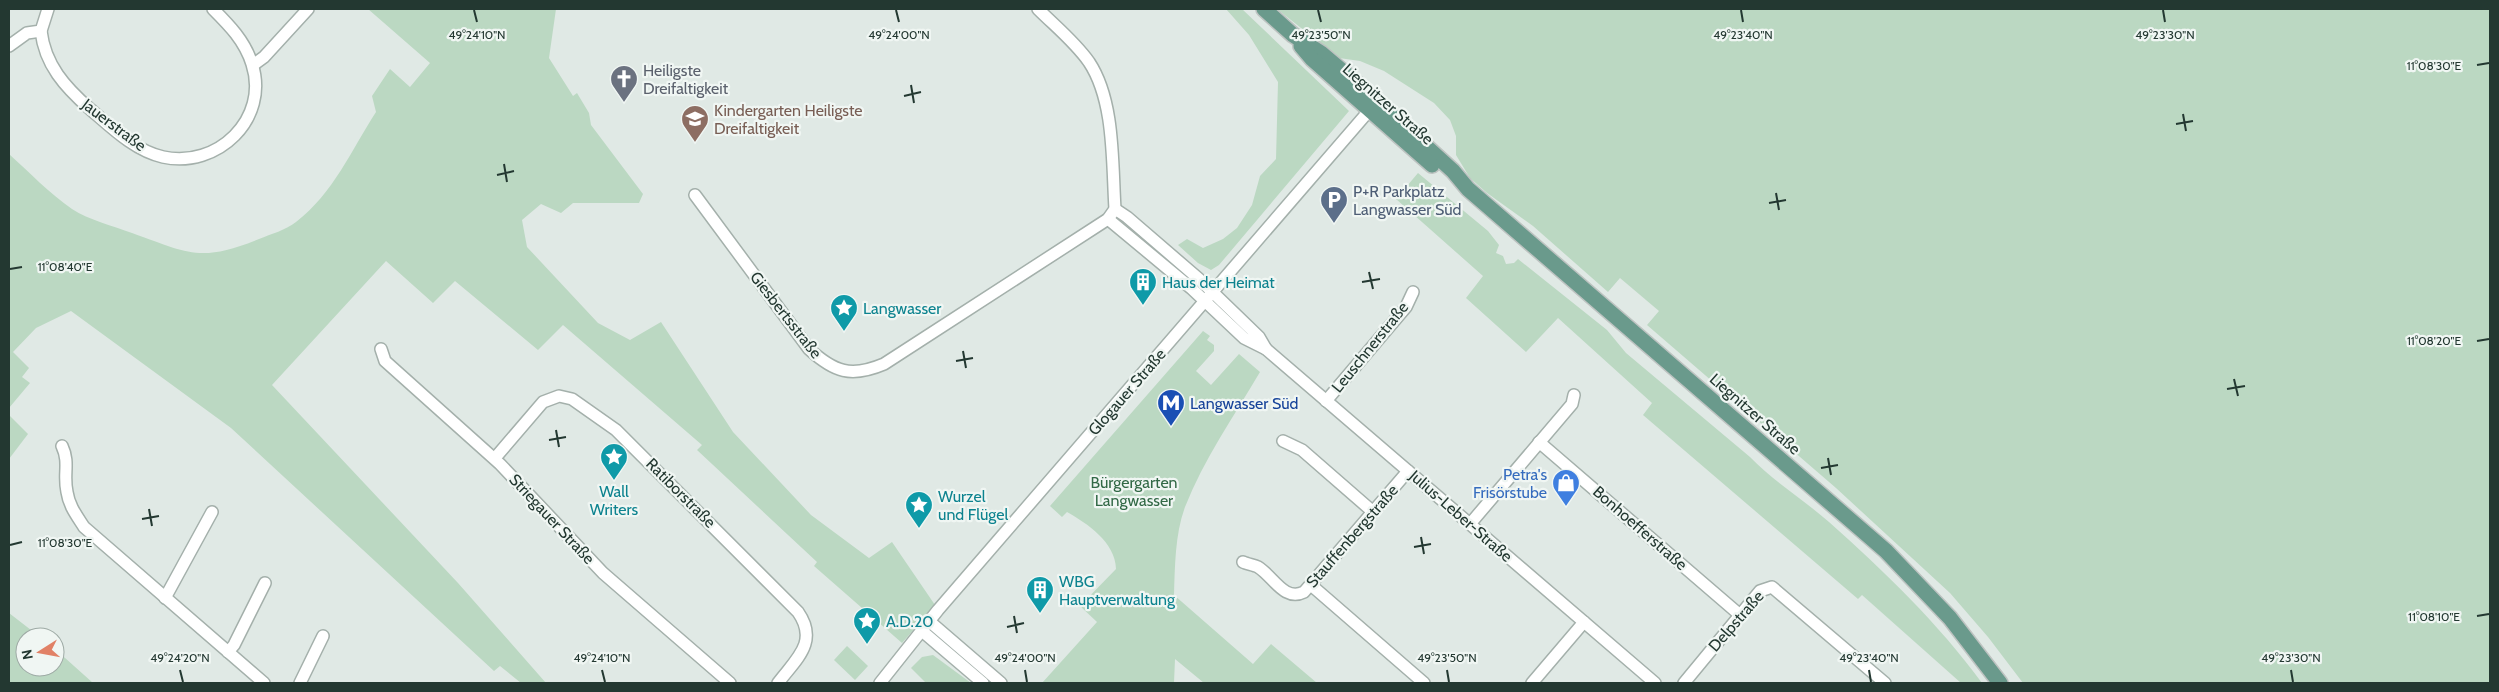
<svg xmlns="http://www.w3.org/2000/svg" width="2499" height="692" font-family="Cabin,sans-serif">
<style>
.green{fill:#bbd8c2}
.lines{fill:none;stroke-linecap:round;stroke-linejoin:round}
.minor-casing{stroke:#a4b0ab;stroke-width:14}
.major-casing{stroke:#bdc3c1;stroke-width:18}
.minor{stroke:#fff;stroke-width:11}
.major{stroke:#6a9a8c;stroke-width:15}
.ticks{fill:none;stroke:#233831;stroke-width:2}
.labels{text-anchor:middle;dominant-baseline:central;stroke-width:4.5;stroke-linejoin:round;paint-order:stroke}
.worship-label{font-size:16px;fill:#5b616d;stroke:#f0f6f3;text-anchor:start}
.street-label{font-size:16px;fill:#233831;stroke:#f0f6f3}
.education-label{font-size:16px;fill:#785e54;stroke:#f0f6f3;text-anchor:start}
.service-label{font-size:16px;fill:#4e5e75;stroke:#f0f6f3;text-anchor:start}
.culture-label{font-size:16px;fill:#0d838f;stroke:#f0f6f3;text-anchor:start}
.transit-label{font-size:16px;fill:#164399;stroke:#f0f6f3;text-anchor:start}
.shop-label{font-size:16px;fill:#366cbe;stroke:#f0f6f3;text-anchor:end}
.park-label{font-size:16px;fill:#326946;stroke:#f0f6f3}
.ticks-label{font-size:12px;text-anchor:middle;fill:#233831;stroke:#f0f6f3;stroke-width:4.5;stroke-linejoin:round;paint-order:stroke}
</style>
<rect width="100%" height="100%" fill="#e0e9e5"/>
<g class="green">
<path d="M368 9H556L549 58 573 96 577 93 589 113 591 125 643 194 639 203H573L561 213 541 204 522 220 527 247 598 323 630 340 661 322 733 432 811 515 869 558 892 542 935 605 902 643 814 566 817 562 697 450 702 445 563 325 538 350 455 281 433 303 386 261 272 385 458 583 546 683H521L500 666 494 671 231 428 71 311 36 328 13 352 29 368 22 377 30 383 9 408V154C29 172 50 194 72 209 89 220 113 226 132 233 188 253 200 263 259 239 271 234 286 230 296 222 333 194 352 149 376 112L372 96 390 69 410 87 430 63Z"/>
<polygon points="1226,9 1242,9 1349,111 1219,265 1211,270 1198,263 1178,245 1187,239 1203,248 1223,239 1237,228 1252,205 1260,176 1276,159 1278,82 1249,35"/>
<polygon points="1277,9 2490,9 2490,683 2023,683 1988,637 1950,593 1836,488 1647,325 1659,311 1620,278 1608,292 1533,226 1487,193 1470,178 1456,155 1456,136 1450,120 1434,103 1384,71 1360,61 1339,58"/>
<path d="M1418 173 1488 231 1499 245 1496 253 1503 256 1506 264 1514 263 1518 259 1607 330 1626 353 1750 457C1774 482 1804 500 1829 522 1884 571 1939 624 1982 683H1961L1862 595 1858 599 1643 415 1652 403 1558 318 1526 352 1466 298 1483 276 1396 199Z"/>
<path d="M1203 331 1210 336 1207 340 1214 345V351L1196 371 1211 385 1239 354 1260 372C1234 416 1204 459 1185 507 1175 534 1175 566 1174 595L1253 664 1271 644 1317 683H1204L1175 659 1174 683H1042L1097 622 1080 606 1116 569C1115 542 1088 524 1067 512L1062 517 1050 506Z"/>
<polygon points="9,415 28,434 9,459"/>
<polygon points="9,613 40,637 25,637 25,667 55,667 55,649 93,683 9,683"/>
<polygon points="847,646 868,666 855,680 834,660"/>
<polygon points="933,655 971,683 926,683 911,668 922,657"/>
</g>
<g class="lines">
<defs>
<g id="minor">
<path d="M41 31C45 65 65 87 90 109 111 127 135 151 163 157 217 169 270 119 252 64 245 41 229 25 213 9"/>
<polyline points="9,46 27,33 41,31 48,9"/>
<polyline points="253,65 264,57 308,9"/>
<path d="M695 195 809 349C834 372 851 378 884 364L1108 219 1115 209C1112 163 1115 101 1089 62 1075 42 1055 26 1038 9"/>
<polyline points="1115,209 1127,217 1199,279 1259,337 1266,349 1655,683"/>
<polyline points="1108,219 1191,288 1244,338 1266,349"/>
<polyline points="381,349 385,361 500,464 603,573 730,683"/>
<polyline points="1326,401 1406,307 1413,292"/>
<polyline points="1283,441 1302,450 1372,511"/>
<polyline points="1539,442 1740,615"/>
<path d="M62 446C70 463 63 474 67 492 69 506 77 516 84 527L264 683"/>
<path d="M495 458 543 402 559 396 572 399 616 430 798 612C819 642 796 659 778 683"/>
<polyline points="1470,524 1572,404 1574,395"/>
<path d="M1243 562C1247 564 1254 565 1258 567 1273 576 1284 602 1304 592L1408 471"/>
<polyline points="1311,585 1424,683"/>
<polyline points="165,598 212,512"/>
<polyline points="929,621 1001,683"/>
<polyline points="922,631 983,683"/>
<polyline points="228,652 234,645 265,583"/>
<polyline points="300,683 323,636"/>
<polyline points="880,683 938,610 1374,105"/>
<polyline points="1532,683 1584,622"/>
<polyline points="1684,683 1760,591 1772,587 1885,683"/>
</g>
<g id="major">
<polyline points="1264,9 1293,35 1321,53 1354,81 1453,171 1468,189 1886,551 1950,618 2000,683"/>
<polyline points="1301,46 1312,59 1432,165"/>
</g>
</defs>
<use href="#minor" class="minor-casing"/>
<use href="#major" class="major-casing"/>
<use href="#minor" class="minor"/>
<use href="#major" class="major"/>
</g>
<path class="ticks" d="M474 10 477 22M896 10 899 22M1318 10 1321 22M1741 10 1743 22M2163 10 2165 22M2477 65 2489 63M911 85 914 103M904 96 921 92M2183 114 2186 131M2176 124 2193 121M504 164 507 182M497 175 514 171M1776 193 1779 210M1769 203 1786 200M10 269 22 267M1369 272 1373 289M1362 282 1380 279M2477 341 2489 339M963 351 966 368M956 361 973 358M2234 379 2238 396M2227 389 2245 386M556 430 559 447M549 440 566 437M1828 458 1831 475M1821 468 1838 465M149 509 152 526M142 519 159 516M1421 537 1424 554M10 545 22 542M1414 547 1431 544M1014 616 1017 633M2477 616 2489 614M1007 627 1024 623M180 670 183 682M602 670 605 682M1025 670 1027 682M1447 670 1449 682M1869 670 1871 682M2291 670 2293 682"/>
<defs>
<symbol id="church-pin" viewBox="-11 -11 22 30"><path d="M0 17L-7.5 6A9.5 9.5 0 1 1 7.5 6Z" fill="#6b7280" stroke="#f0f6f3"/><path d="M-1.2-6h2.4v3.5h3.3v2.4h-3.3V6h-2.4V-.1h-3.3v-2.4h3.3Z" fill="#fff"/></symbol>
<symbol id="school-pin" viewBox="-11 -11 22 30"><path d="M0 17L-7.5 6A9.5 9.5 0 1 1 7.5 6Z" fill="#8d6e63" stroke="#f0f6f3"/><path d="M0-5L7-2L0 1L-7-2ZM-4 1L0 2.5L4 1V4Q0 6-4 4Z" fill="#fff"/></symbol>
<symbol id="parking-pin" viewBox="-11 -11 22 30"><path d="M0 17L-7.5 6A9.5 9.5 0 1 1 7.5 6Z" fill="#5c6f8a" stroke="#f0f6f3"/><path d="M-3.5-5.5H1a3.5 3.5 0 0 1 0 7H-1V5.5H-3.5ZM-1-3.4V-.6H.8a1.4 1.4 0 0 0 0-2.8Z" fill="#fff"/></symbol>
<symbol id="building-pin" viewBox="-11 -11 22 30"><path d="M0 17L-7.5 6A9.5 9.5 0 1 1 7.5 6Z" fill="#0f9aa8" stroke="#f0f6f3"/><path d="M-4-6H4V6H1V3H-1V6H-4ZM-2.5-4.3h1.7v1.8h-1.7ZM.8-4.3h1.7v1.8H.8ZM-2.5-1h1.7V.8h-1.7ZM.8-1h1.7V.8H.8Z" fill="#fff"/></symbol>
<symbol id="sight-pin" viewBox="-11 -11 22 30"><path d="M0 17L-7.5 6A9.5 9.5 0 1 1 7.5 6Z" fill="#0f9aa8" stroke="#f0f6f3"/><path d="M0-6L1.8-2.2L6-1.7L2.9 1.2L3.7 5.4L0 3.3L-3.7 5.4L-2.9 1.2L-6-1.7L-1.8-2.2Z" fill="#fff"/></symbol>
<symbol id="metro-pin" viewBox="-11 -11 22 30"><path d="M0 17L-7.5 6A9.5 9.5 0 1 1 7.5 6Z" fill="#1a4fb4" stroke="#f0f6f3"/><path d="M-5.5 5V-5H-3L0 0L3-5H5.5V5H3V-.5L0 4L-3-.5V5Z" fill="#fff"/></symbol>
<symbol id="shop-pin" viewBox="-11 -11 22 30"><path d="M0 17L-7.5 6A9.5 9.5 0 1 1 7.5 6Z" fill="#3f7fe0" stroke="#f0f6f3"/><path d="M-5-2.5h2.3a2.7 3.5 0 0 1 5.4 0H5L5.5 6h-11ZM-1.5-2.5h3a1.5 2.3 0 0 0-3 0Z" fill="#fff"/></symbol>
</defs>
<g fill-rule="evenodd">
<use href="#church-pin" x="608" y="63" width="32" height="43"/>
<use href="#school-pin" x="679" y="103" width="32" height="43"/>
<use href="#parking-pin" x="1318" y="184" width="32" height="43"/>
<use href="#building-pin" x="1127" y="266" width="32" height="43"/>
<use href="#sight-pin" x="828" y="292" width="32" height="43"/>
<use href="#metro-pin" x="1155" y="387" width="32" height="43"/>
<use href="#sight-pin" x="598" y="441" width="32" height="43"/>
<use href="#shop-pin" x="1550" y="467" width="32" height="43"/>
<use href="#sight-pin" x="903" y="489" width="32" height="43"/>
<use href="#building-pin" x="1024" y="574" width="32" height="43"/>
<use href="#sight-pin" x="851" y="605" width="32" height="43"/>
</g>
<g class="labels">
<g class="worship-label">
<text x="643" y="70">Heiligste<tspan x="643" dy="18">Dreifaltigkeit</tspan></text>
</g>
<g class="street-label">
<text transform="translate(1388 104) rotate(41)">Liegnitzer Straße</text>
<text transform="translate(114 125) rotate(37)">Jauerstraße</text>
<text transform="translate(786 315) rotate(52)">Giesbertsstraße</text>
<text transform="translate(1370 347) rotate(-51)">Leuschnerstraße</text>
<text transform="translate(1127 392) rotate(-49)">Glogauer Straße</text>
<text transform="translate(1755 414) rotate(41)">Liegnitzer Straße</text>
<text transform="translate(681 493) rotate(45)">Ratiborstraße</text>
<text transform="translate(1461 516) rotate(41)">Julius-Leber-Straße</text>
<text transform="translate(552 519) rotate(47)">Striegauer Straße</text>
<text transform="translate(1640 528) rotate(41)">Bonhoefferstraße</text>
<text transform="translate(1352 536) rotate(-49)">Stauffenbergstraße</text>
<text transform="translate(1736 621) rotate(-49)">Delpstraße</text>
</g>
<g class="education-label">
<text x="714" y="110">Kindergarten Heiligste<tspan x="714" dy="18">Dreifaltigkeit</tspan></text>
</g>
<g class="service-label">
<text x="1353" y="191">P+R Parkplatz<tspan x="1353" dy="18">Langwasser Süd</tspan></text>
</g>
<g class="culture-label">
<text x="1162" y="282">Haus der Heimat</text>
<text x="863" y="308">Langwasser</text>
<text x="614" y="491" text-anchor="middle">Wall<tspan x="614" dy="18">Writers</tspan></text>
<text x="938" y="496">Wurzel<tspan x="938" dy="18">und Flügel</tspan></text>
<text x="1059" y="581">WBG<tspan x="1059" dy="18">Hauptverwaltung</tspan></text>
<text x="886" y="621">A.D.20</text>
</g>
<g class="transit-label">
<text x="1190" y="403">Langwasser Süd</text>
</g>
<g class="shop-label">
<text x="1547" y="474">Petra's<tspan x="1547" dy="18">Frisörstube</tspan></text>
</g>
<g class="park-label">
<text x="1134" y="482">Bürgergarten<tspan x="1134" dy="18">Langwasser</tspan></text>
</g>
</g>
<g class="ticks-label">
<text x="1321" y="39">49°23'50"N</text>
<text x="1743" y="39">49°23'40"N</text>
<text x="2165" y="39">49°23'30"N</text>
<text x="477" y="39">49°24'10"N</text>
<text x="899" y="39">49°24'00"N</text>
<text x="2434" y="70">11°08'30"E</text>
<text x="65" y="271">11°08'40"E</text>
<text x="2434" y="345">11°08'20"E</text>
<text x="65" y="547">11°08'30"E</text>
<text x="2434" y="621">11°08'10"E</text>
<text x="180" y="662">49°24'20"N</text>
<text x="602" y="662">49°24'10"N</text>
<text x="1025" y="662">49°24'00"N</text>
<text x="1447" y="662">49°23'50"N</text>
<text x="1869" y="662">49°23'40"N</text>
<text x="2291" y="662">49°23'30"N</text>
</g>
<rect width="2499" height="692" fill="none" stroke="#233831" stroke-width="20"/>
<g transform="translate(40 652) rotate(259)"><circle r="24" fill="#f0f6f3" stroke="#9eaaa5"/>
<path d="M0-4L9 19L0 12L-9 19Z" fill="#e18166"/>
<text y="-8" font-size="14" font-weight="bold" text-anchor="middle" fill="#233831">N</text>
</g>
</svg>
